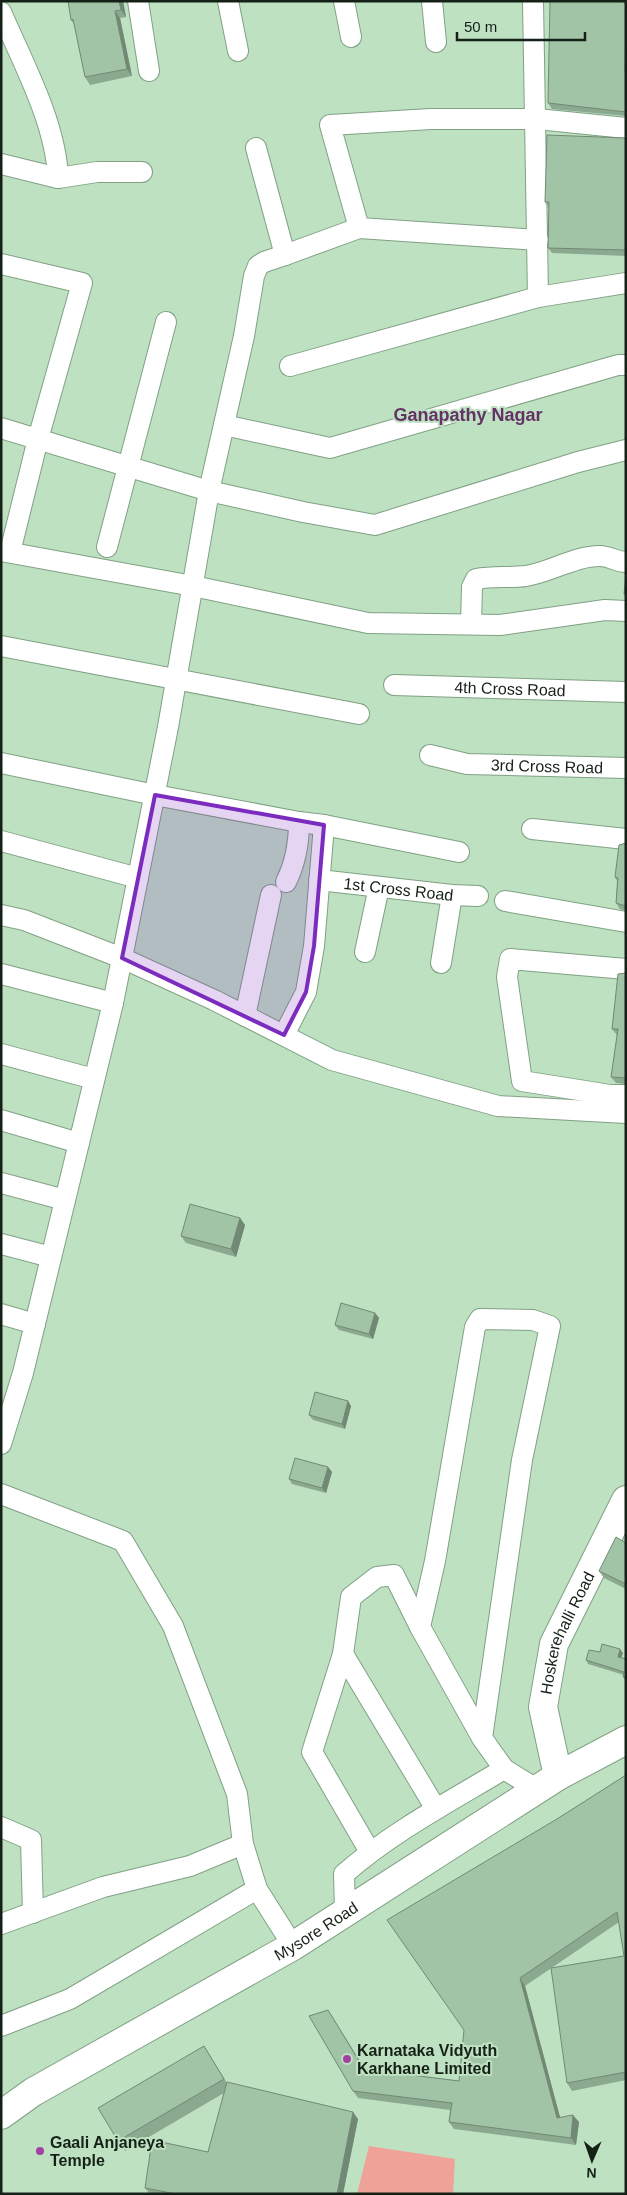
<svg xmlns="http://www.w3.org/2000/svg" width="627" height="2195" font-family="Helvetica,sans-serif">
<style>
.green{fill:#efa398}
.lines{fill:none;stroke-linecap:round;stroke-linejoin:round}
.street-casing{stroke:#80a184;stroke-width:22}
.secondary-casing{stroke:#80a184;stroke-width:30}
.highway-casing{stroke:#80a184;stroke-width:30}
.street{stroke:#fff;stroke-width:20}
.secondary{stroke:#fff;stroke-width:28}
.highway{stroke:#fff;stroke-width:28}
.wall{fill:#8ba98f}
.shaded-wall{fill:#718974}
.building{fill:#a2c4a6;stroke:#718974}
.marked{fill:#7b2cbf;fill-opacity:0.2;stroke:#7b2cbf;stroke-width:4;stroke-linejoin:round}
.poi-dot{fill:#a43fa4;stroke:#bee1c2;stroke-width:2}
.labels{text-anchor:middle;dominant-baseline:central;stroke-width:4;stroke-linejoin:round;paint-order:stroke}
.street-label{font-size:16px;fill:#152116;stroke:#bee1c2}
.poi-label{font-size:16px;font-weight:bold;fill:#152116;stroke:#bee1c2;text-anchor:start}
.neighbourhood-label{font-size:18px;font-weight:bold;fill:#643264;stroke:#bee1c2}
</style>
<rect width="100%" height="100%" fill="#bee1c2"/>
<polygon class="green" points="369,2146 455,2159 453,2194 357,2194"/>
<g class="lines">
<defs>
<g id="street">
<polyline points="138,1 149,71"/>
<polyline points="228,1 238,51"/>
<polyline points="344,1 351,37"/>
<polyline points="432,1 436,42"/>
<polyline points="533,1 538,297"/>
<path d="M1 12C23 63 56 123 58 178"/>
<polyline points="256,148 285,255 359,228"/>
<polyline points="1,164 58,178 97,172 142,172"/>
<polyline points="538,240 359,228 330,125 431,119 537,119 626,128"/>
<polyline points="1,264 82,283 38,439 10,552"/>
<polyline points="290,366 538,297 626,283"/>
<polyline points="224,425 330,448 618,365 626,365"/>
<polyline points="1,428 209,491 303,512 375,525 578,462 626,450"/>
<polyline points="107,547 166,322"/>
<polyline points="1,551 193,586 368,623 500,625 605,610 626,611"/>
<path d="M471 624 472 587 476 579C493 576 509 578 526 576 551 572 574 556 600 556 609 556 617 562 626 562"/>
<polyline points="1,646 359,714"/>
<path id="s1" d="M394 685 626 692"/>
<path id="s2" d="M430 755 467 764 626 768"/>
<polyline points="1,763 155,795 299,822 324,825 459,852"/>
<polyline points="532,829 626,839"/>
<polyline points="1,841 138,878"/>
<path id="s3" d="M319 880 452 895 478 896"/>
<path d="M286 882C296 862 299 844 299 822"/>
<polyline points="505,901 626,922"/>
<polyline points="1,915 24,920 122,958 214,1000 332,1060 498,1106 626,1113"/>
<polyline points="365,952 379,887"/>
<polyline points="441,963 452,895"/>
<polyline points="626,969 510,959 507,977 522,1081 610,1095 626,1095"/>
<polyline points="1,974 113,1003"/>
<polyline points="245,1016 271,895"/>
<polyline points="284,1035 306,992 314,946 324,825"/>
<polyline points="1,1054 94,1079"/>
<polyline points="1,1120 79,1143"/>
<polyline points="1,1183 65,1200"/>
<polyline points="1,1244 51,1257"/>
<polyline points="1,1314 35,1324"/>
<polyline points="1,1444 23,1373 113,1003 168,727 209,491 244,336 254,276 258,266 264,262 285,255"/>
<polyline points="1,1494 123,1541 173,1626 237,1794 243,1844 257,1889 293,1946"/>
<polyline points="343,1654 436,1809"/>
<polyline points="482,1738 522,1460 550,1326 533,1320 480,1319 475,1327 435,1561 420,1627 482,1738 504,1769 538,1790"/>
<polyline points="1,1827 31,1840 33,1913"/>
<polyline points="370,1852 312,1752 343,1654 351,1597 377,1577 394,1575 420,1627"/>
<path d="M345 1912 344 1874C392 1832 449 1802 504 1769"/>
<polyline points="1,1924 103,1887 190,1866 243,1844"/>
<polyline points="1,2026 70,1999 257,1889"/>
</g>
<g id="secondary">
<path id="s4" d="M558 1776 543 1707 554 1644 626 1500"/>
</g>
<g id="highway">
<path id="s5" d="M1 2115 33 2092 293 1946 558 1776 626 1740"/>
</g>
</defs>
<use href="#street" class="street-casing"/>
<use href="#secondary" class="secondary-casing"/>
<use href="#highway" class="highway-casing"/>
<use href="#street" class="street"/>
<use href="#secondary" class="secondary"/>
<use href="#highway" class="highway"/>
</g>
<g class="wall">
<polygon points="123,1 126,17 120,18 132,76 90,85 85,77 74,24 71,20"/>
<polygon points="626,1 626,116 552,109 548,103"/>
<polygon points="626,138 626,256 552,253 548,248 549,208 545,202"/>
<polygon points="626,843 626,911 620,909 616,903 617,881 615,877"/>
<polygon points="626,973 626,1084 616,1083 611,1077 617,1035 612,1029"/>
<polygon points="240,1218 245,1225 236,1257 186,1243 181,1236"/>
<polygon points="375,1313 379,1318 373,1339 339,1330 335,1325"/>
<polygon points="348,1401 351,1406 345,1429 313,1420 309,1415"/>
<polygon points="328,1467 332,1472 326,1493 292,1484 289,1479"/>
<polygon points="626,1543 626,1589 604,1578 599,1571"/>
<polygon points="600,1652 623,1653 621,1658 626,1659 626,1680 623,1677 624,1675 588,1664 586,1660"/>
<polygon points="626,1775 626,2080 572,2091 567,2083 624,1956 619,1922 525,1986 560,2117 579,2122 576,2145 454,2129 449,2122 450,2110 358,2098 353,2091 328,2010 365,2069 459,2081 557,1819"/>
<polygon points="204,2046 227,2083 358,2119 343,2194 150,2194 145,2188 208,2152 224,2093 125,2151 118,2141"/>
</g>
<g class="shaded-wall">
<polygon points="119,1 123,1 126,17 121,10"/>
<polygon points="115,11 120,18 132,76 127,69"/>
<polygon points="240,1218 245,1225 236,1257 231,1249"/>
<polygon points="375,1313 379,1318 373,1339 369,1334"/>
<polygon points="348,1401 351,1406 345,1429 342,1424"/>
<polygon points="328,1467 332,1472 326,1493 322,1488"/>
<polygon points="620,1649 623,1653 620,1661 618,1657"/>
<polygon points="520,1978 525,1986 562,2125 557,2118"/>
<polygon points="353,2112 358,2119 343,2194 337,2194"/>
<polygon points="573,2115 579,2122 576,2145 571,2138"/>
</g>
<g class="building">
<polygon points="68,1 119,1 121,10 115,11 127,69 85,77 73,19 71,20"/>
<polygon points="550,1 625,1 624,3 626,3 625,72 626,72 626,112 548,103"/>
<polygon points="547,135 626,138 626,250 548,248 549,202 545,202"/>
<polygon points="626,575 626,595 624,594"/>
<polygon points="626,843 626,906 616,903 618,878 615,877 619,845"/>
<polygon points="626,973 626,1078 611,1077 618,1029 612,1029 618,974"/>
<polygon points="190,1204 240,1218 231,1249 181,1236"/>
<polygon points="341,1303 375,1313 369,1334 335,1325"/>
<polygon points="315,1392 348,1401 342,1424 309,1415"/>
<polygon points="295,1458 328,1467 322,1488 289,1479"/>
<polygon points="616,1537 626,1543 626,1584 599,1571"/>
<polygon points="602,1644 620,1649 618,1657 626,1659 626,1677 623,1677 624,1672 586,1660 589,1650 600,1652"/>
<polygon points="626,1775 626,2072 567,2083 551,1968 624,1956 617,1912 520,1978 557,2118 573,2115 571,2138 449,2122 452,2103 353,2091 309,2016 328,2010 364,2069 459,2081 464,2030 387,1920 557,1819"/>
<polygon points="204,2046 224,2079 118,2141 98,2108"/>
<polygon points="227,2082 353,2112 337,2194 176,2194 145,2188 152,2140 208,2152"/>
</g>
<path class="marked" d="M155 795 324 825 314 946 306 992 284 1035 122 958Z"/>
<g class="poi-dot">
<circle cx="347" cy="2059" r="5"/>
<circle cx="40" cy="2151" r="5"/>
</g>
<g class="labels">
<g class="street-label">
<text stroke="none"><textPath href="#s1" startOffset="116">4th Cross Road</textPath></text>
<text stroke="none"><textPath href="#s2" startOffset="118">3rd Cross Road</textPath></text>
<text stroke="none"><textPath href="#s3" startOffset="80">1st Cross Road</textPath></text>
<text stroke="none"><textPath href="#s4" startOffset="149">Hoskerehalli Road</textPath></text>
<text stroke="none"><textPath href="#s5" startOffset="365">Mysore Road</textPath></text>
</g>
<g class="poi-label">
<text x="357" y="2050">Karnataka Vidyuth<tspan x="357" dy="18">Karkhane Limited</tspan></text>
<text x="50" y="2142">Gaali Anjaneya<tspan x="50" dy="18">Temple</tspan></text>
</g>
<g class="neighbourhood-label">
<text x="468" y="415">Ganapathy Nagar</text>
</g>
</g>
<rect width="627" height="2195" fill="none" stroke="#152116" stroke-width="5"/>
<g transform="translate(592 2160) rotate(182)" stroke="#bee1c2" stroke-width="4" paint-order="stroke">
<path d="M0-4L9 19L0 12L-9 19Z" fill="#152116"/>
<text y="-8" font-size="14" font-weight="bold" text-anchor="middle" fill="#152116">N</text>
</g>
<path d="M457 32v8h128v-8" fill="none" stroke="#152116" stroke-width="2.5"/>
<text x="464" y="32" font-size="15" fill="#152116" stroke="#bee1c2" stroke-width="4" paint-order="stroke">50 m</text>
</svg>
